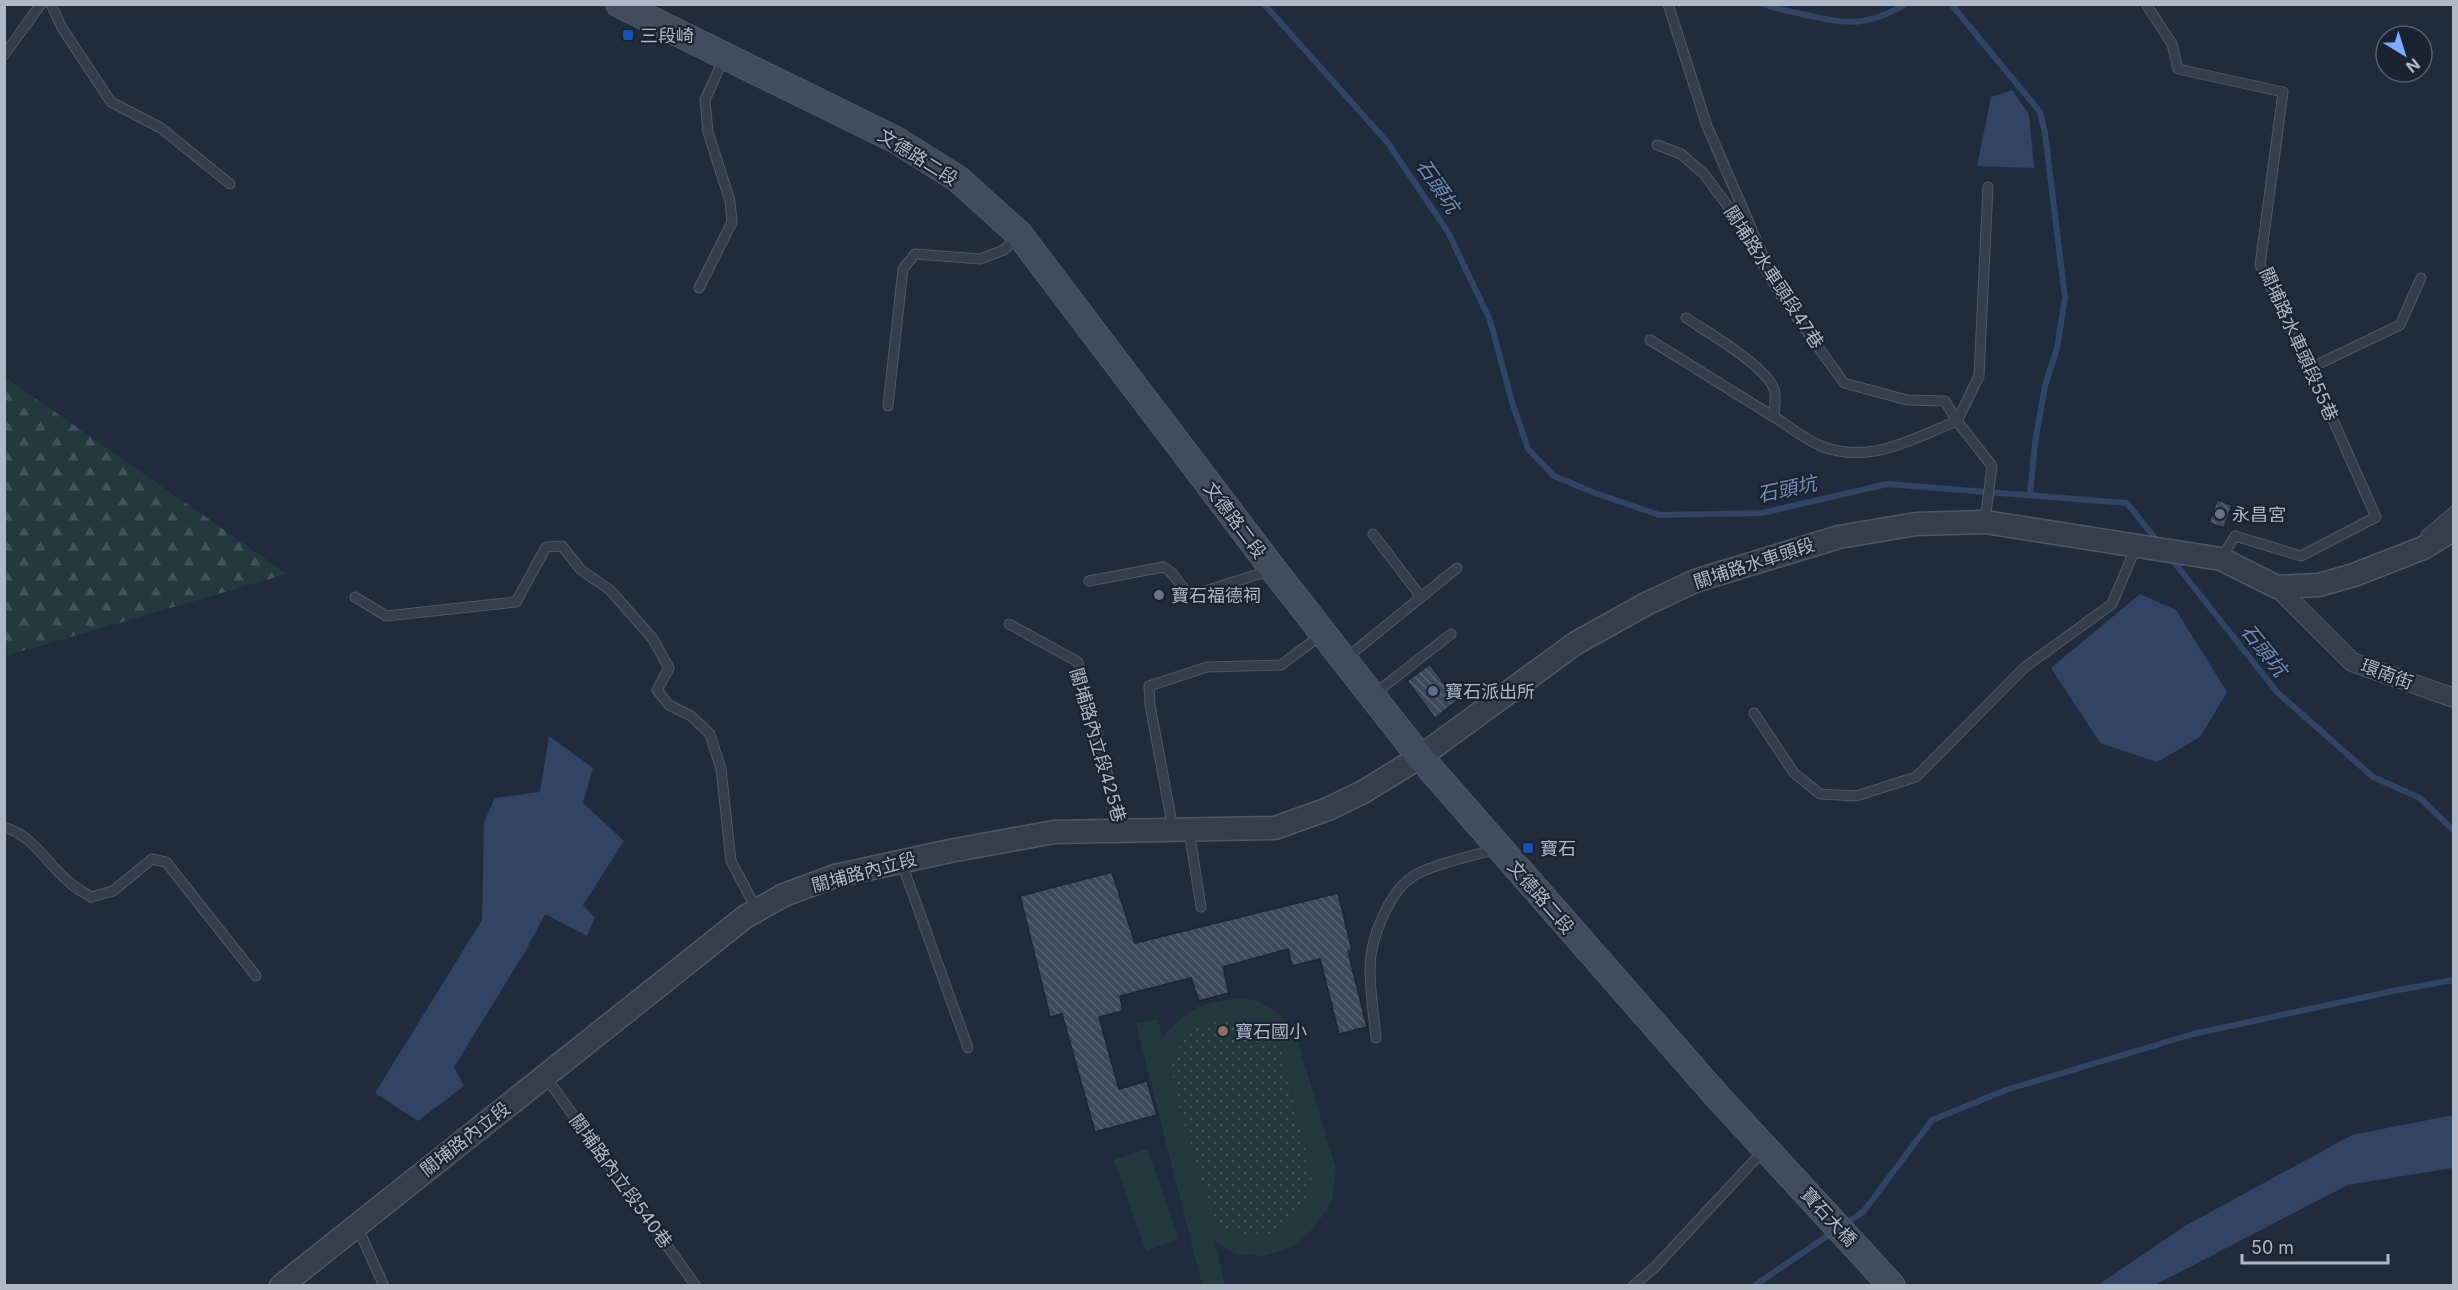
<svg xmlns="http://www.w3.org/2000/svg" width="2458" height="1290" font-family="Inter,'Noto Sans TC',sans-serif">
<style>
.green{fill:url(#green-dots)}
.forest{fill:url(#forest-firs)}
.pitch{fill:#223a3e;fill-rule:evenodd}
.water{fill:#314464}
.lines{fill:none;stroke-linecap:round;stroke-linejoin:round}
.stream{stroke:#314464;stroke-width:6}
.building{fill:url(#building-back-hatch);stroke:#1b2534;stroke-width:1.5}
.service-casing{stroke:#4f5868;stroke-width:11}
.minor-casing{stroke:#4f5868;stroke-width:20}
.tertiary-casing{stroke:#4f5868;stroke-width:25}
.secondary-casing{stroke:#4f5868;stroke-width:28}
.service{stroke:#343e4d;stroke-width:9}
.minor{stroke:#343e4d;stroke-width:18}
.tertiary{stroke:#343e4d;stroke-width:22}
.secondary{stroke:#424c61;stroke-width:26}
.transit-dot{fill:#1a4fb4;stroke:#192332;stroke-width:2}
.worship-dot{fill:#6b7280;stroke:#192332;stroke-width:2}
.service-dot{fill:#5c6f8a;stroke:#192332;stroke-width:2}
.education-dot{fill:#8d6e63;stroke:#192332;stroke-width:2}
.labels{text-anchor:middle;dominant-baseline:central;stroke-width:4.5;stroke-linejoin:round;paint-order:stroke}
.poi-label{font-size:18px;fill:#afb8c9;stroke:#192332;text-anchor:start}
.street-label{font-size:18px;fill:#afb8c9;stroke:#192332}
.water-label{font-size:20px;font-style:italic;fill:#748db4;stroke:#192332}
</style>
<defs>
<pattern id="green-dots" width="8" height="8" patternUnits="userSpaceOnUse" patternTransform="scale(1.5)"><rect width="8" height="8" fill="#223a3e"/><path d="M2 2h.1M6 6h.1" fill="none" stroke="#405459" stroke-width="1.8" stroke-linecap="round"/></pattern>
<pattern id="forest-firs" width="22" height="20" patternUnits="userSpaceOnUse" patternTransform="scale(1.5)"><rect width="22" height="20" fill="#223a3e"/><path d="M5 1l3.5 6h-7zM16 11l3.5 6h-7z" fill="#405459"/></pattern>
<pattern id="building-back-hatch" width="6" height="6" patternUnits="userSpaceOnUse" patternTransform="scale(1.5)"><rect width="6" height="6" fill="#3c495d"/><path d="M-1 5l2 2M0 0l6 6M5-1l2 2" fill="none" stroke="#566173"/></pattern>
</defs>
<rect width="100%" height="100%" fill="#202b3d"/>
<polygon class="green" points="1217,1018 1244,1018 1269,1032 1281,1050 1312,1177 1307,1201 1294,1219 1272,1235 1249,1238 1226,1230 1211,1215 1174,1090 1172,1061 1186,1034"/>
<polygon class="forest" points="5,377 287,574 5,656"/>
<g class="pitch">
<path d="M1234 998 1255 1000 1278 1013 1295 1032 1336 1169 1332 1202 1313 1229 1293 1247 1264 1256 1236 1254 1214 1241 1225 1285H1202L1136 1023 1158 1019 1162 1037C1190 1008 1195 1006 1234 998ZM1217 1018H1244L1269 1032 1281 1050 1312 1177 1307 1201 1294 1219 1272 1235 1249 1238 1226 1230 1211 1215 1174 1090 1172 1061 1186 1034Z"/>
<polygon points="1147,1149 1179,1239 1146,1251 1114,1160"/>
</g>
<g class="water">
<polygon points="2012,90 2029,114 2034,168 1977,166 1991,97"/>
<polygon points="2140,594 2176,610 2227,692 2200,737 2157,762 2100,743 2051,668"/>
<polygon points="549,736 593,768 583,803 624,841 583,905 595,918 587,936 545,914 525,952 454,1067 464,1086 418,1121 375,1093 482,920 484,822 495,798 540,792"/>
<polygon points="2453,1115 2453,1168 2348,1185 2155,1285 2098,1285 2185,1226 2352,1135"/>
</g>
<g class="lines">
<g class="stream">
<polyline points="1264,4 1388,143 1448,232 1490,320 1512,402 1528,449 1554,476 1595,493 1659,515 1762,513 1887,484 2127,503 2158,542"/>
<path d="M1764 4C1776 9 1789 11 1801 14 1847 24 1864 28 1906 4"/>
<polyline points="1951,4 2040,112 2045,133 2065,298 2057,348 2045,386 2035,443 2030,495"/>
<polyline points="2170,557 2277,692 2373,777 2420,798 2454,831"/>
<polyline points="1844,1225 1864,1211 1932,1120 2006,1090 2193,1034 2398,990 2454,980"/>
<polyline points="1754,1286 1833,1232"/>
</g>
</g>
<g class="building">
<polygon points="2217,500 2232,505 2224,528 2209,523"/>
<polygon points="1430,664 1457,701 1435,718 1407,681"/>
<polygon points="1112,872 1135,943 1338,893 1352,950 1348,951 1367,1027 1339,1034 1320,959 1292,966 1288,949 1223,967 1229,993 1199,1001 1191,978 1120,996 1123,1011 1099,1017 1119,1089 1147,1081 1157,1115 1095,1132 1062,1014 1050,1017 1020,896"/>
</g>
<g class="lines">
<defs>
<g id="service">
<polyline points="51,4 62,28 111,102 161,128 230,184"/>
<polyline points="1668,4 1707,126 1762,253"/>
<polyline points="2146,4 2172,44 2178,69 2283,92 2260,265 2310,368 2376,517 2301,556 2235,536 2221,559"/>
<polyline points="4,55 41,4"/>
<path d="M1657 145 1681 154 1704 174 1733 213 1780 294 1844 383 1907 400 1945 401 1957 421C1912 439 1870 465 1821 446 1804 439 1789 426 1774 417 1774 410 1776 401 1775 393 1772 369 1707 332 1686 318"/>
<polyline points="699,288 732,222 730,201 708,132 705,100 724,58"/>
<polyline points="1650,340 1774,417"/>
<polyline points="2310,368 2400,325 2421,278"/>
<polyline points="888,406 903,269 915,254 980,259 1004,250 1018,236"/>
<polyline points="1985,521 1992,466 1957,421 1979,376 1988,187"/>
<polyline points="1373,534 1421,597"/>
<polyline points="2426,535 2454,511"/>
<path d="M1089 581 1163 567C1177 572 1180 593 1196 594L1271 570"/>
<polyline points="355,597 386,616 516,602 546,547 562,546 581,570 610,590 653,639 669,668 657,690 669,705 691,716 710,734 721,769 731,861 757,910"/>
<polyline points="1009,624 1078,662 1122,830"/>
<polyline points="1345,659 1457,568"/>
<polyline points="1373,695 1451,634"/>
<polyline points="1754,713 1794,773 1820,794 1856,796 1916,777 2025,667 2112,604 2136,547"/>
<path d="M4 827C34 836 46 863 68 881 75 888 83 892 91 897L113 891 152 859 166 862 256 976"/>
<polyline points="1173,829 1150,705 1149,686 1207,667 1281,665 1321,635"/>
<polyline points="1189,830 1201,907"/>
<polyline points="901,861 968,1048"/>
<path d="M1376 1038C1374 1016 1370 992 1370 969 1370 939 1389 889 1417 874 1437 863 1473 856 1496 849"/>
<polyline points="545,1076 696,1286"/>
<polyline points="357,1226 384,1286"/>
<polyline points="1633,1286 1655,1267 1764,1150"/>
</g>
<polyline id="minor" points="2277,587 2352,662 2454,698"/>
<polyline id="tertiary" points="281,1286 745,917 784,895 835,876 950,851 1054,832 1275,828 1328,809 1363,792 1420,757 1576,643 1646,604 1695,581 1839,537 1916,524 1985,522 2221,559 2277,587 2319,585 2354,575 2423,548 2454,529"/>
<polyline id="secondary" points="619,4 896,140 958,179 1019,234 1273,569 1420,757 1716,1095 1892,1286"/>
</defs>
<use href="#service" class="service-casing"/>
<use href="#minor" class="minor-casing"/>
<use href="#tertiary" class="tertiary-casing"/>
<use href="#secondary" class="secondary-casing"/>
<use href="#service" class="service"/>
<use href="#minor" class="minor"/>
<use href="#tertiary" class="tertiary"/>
<use href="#secondary" class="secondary"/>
</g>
<g class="transit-dot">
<rect x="622" y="29" width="12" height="12" rx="3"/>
<rect x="1522" y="842" width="12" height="12" rx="3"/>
</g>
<g class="worship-dot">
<circle cx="2220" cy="514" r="6"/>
<circle cx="1159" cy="595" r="6"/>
</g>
<circle class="service-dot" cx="1433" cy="691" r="6"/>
<circle class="education-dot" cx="1223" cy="1031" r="6"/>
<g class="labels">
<g class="poi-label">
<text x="640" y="35">三段崎</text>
<text x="2232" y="514">永昌宮</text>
<text x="1171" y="595">寶石福德祠</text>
<text x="1445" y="691">寶石派出所</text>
<text x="1540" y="848">寶石</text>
<text x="1235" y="1031">寶石國小</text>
</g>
<g class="street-label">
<text transform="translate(918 157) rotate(32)">文德路二段</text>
<text transform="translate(1774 277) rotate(57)">關埔路水車頭段47巷</text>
<text transform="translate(2299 344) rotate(66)">關埔路水車頭段55巷</text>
<text transform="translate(1235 520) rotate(53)">文德路二段</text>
<text transform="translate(1754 563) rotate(-18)">關埔路水車頭段</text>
<text transform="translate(2387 674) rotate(20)">環南街</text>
<text transform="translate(1098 745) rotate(74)">關埔路內立段425巷</text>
<text transform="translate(864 872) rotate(-15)">關埔路內立段</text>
<text transform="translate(1541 897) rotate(49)">文德路二段</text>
<text transform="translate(465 1139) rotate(-38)">關埔路內立段</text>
<text transform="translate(621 1181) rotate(54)">關埔路內立段540巷</text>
<text transform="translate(1829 1217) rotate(47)">寶石大橋</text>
</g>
<g class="water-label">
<text transform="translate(1438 186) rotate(56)">石頭坑</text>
<text transform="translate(1787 489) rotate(-12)">石頭坑</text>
<text transform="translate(2264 650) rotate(52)">石頭坑</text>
</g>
</g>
<rect width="2458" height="1290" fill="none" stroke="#afb8c9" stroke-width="12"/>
<g transform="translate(2404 54) rotate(142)"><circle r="28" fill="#192332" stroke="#555f6e" stroke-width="1.5"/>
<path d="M0-4.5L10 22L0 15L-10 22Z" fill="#7eabff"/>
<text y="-9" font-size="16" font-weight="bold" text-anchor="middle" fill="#afb8c9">N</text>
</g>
<path d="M2242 1254v9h146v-9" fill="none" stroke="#afb8c9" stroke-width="3"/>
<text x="2251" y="1254" font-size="18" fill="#afb8c9" stroke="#192332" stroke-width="4.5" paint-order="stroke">50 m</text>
</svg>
